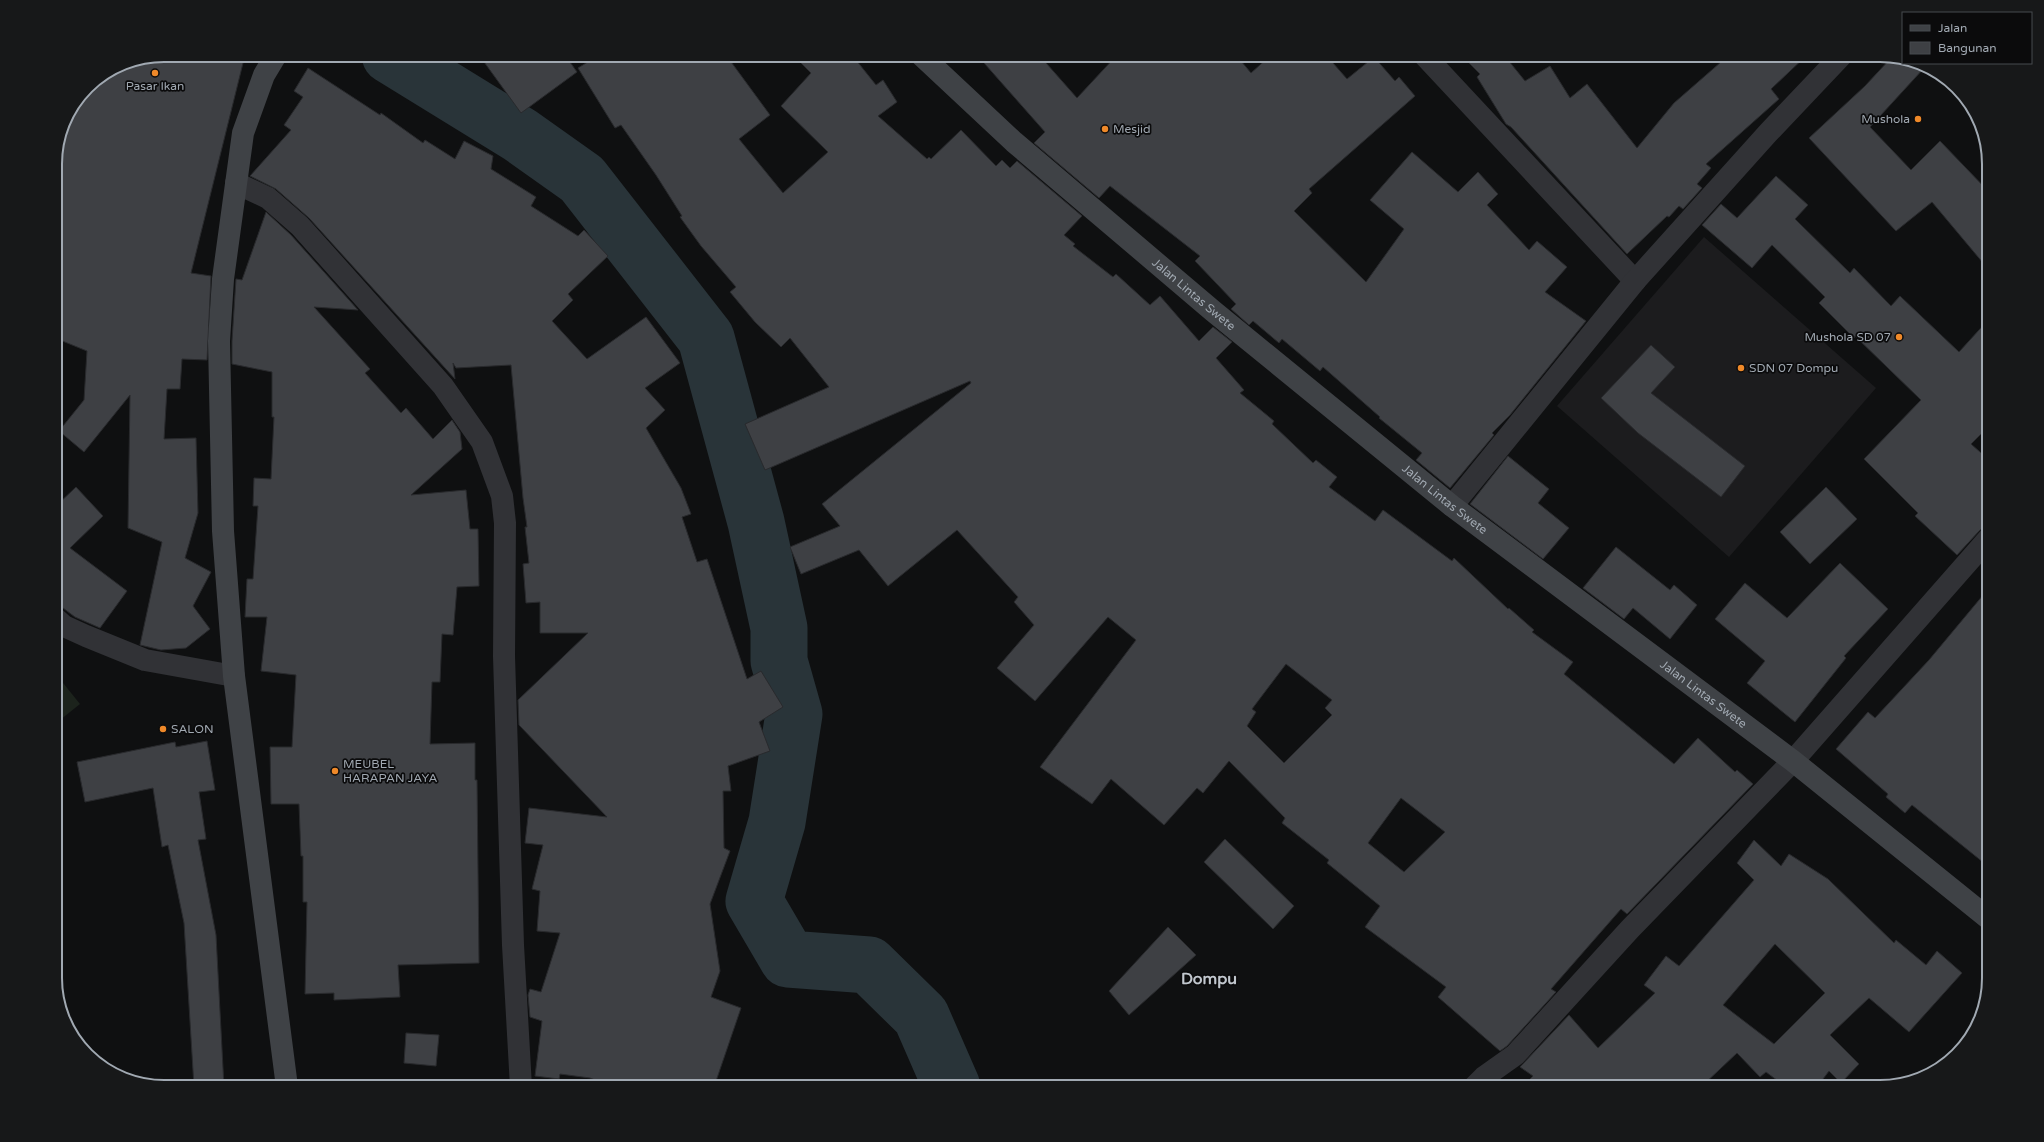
<svg xmlns="http://www.w3.org/2000/svg" width="2044" height="1142" font-family="'Varela Round',sans-serif">
<style>
.built{fill:#1c1c1e}
.green{fill:#1c231c}
.lines{fill:none;stroke-linecap:round;stroke-linejoin:round}
.river{stroke:#293439;stroke-width:57}
.building{fill:#3e4044;stroke:#292a2d;fill-rule:evenodd}
.street{stroke:#313236;stroke-width:22}
.secondary{stroke:#3f4246;stroke-width:22}
.poi-dot{fill:#ef8929;stroke:#0b0b0c;stroke-width:1.5}
.labels{text-anchor:middle;dominant-baseline:central;stroke-width:3.5;stroke-linejoin:round;paint-order:stroke}
.poi-label{font-size:12px;fill:#a1a9b2;stroke:#0b0b0c;text-anchor:start}
.street-label{font-size:12px;fill:#a1a9b2;stroke:#0b0b0c}
.district-label{font-size:16px;font-weight:bold;fill:#c1c7ce;stroke:#0b0b0c}
.rim{fill:none;stroke:#a1a9b2;stroke-width:2}
</style>
<rect width="100%" height="100%" fill="#0f1011"/>
<polygon class="built" points="1704,237 1876,388 1729,557 1557,406"/>
<polygon class="green" points="55,673 80,704 55,724"/>
<g class="lines">
<polyline class="river" points="390,55 520,135 582,179 706,338 756,522 779,628 779,661 794,714 777,822 754,901 788,959 869,965 921,1016 952,1087"/>
</g>
<g class="building">
<polygon points="164,55 245,55 191,273 211,276 207,360 182,359 180,389 167,389 164,439 196,438 198,513 185,558 211,572 193,606 210,629 186,648 161,650 140,645 162,542 128,528 130,395 84,452 59,431 84,400 87,351 55,338 55,157 63,122 87,87 122,63"/>
<polygon points="479,55 565,55 577,72 521,113"/>
<path d="M599 55H726L770 115 739 139 783 193 828 152 781 106 811 73 793 55H852L876 85 883 80 897 102 878 116 927 159 929 157 931 159 961 130 996 166 1002 160 1010 168 1017 161 1082 216 1064 235 1075 244 1073 246 1113 277 1116 274 1150 305 1160 296 1199 341 1213 327 1232 342 1216 358 1244 390 1240 393 1274 421 1272 424 1313 463 1316 460 1337 477 1329 487 1375 521 1383 510 1452 561 1454 558 1508 609 1509 608 1534 630 1532 632 1573 662 1564 674 1674 764 1698 738 1735 772 1737 770 1753 784 1627 914 1621 909 1551 989 1556 992 1507 1046 1500 1051 1438 997 1446 987 1365 927 1380 906 1327 863 1329 860 1282 823 1285 818 1229 761 1203 793 1197 788 1164 825 1111 779 1092 804 1040 767 1136 640 1108 617 1035 701 997 668 1034 625 1014 602 1018 597 957 530 888 586 859 550 801 574 790 547 840 526 822 504 971 383 970 381 765 470 745 424 829 387 790 338 781 347 755 322 730 292 736 287 701 246 680 217 682 216 656 175 621 125 615 128 578 68ZM1286 664 1332 700 1325 708 1332 715 1284 763 1247 726 1256 712 1252 709ZM1401 798 1445 832 1404 872 1368 843Z"/>
<polygon points="977,55 1039,55 1077,98 1117,55 1236,55 1251,73 1271,55 1326,55 1347,79 1374,57 1395,81 1399,77 1415,96 1309,189 1312,193 1294,211 1366,282 1404,229 1370,200 1412,152 1458,192 1478,172 1498,194 1487,205 1529,250 1537,241 1567,267 1545,292 1586,321 1510,415 1492,433 1494,435 1450,488 1416,460 1422,453 1379,418 1380,417 1323,367 1320,371 1282,339 1279,343 1253,321 1249,325 1231,309 1236,304 1195,261 1200,256 1110,186 1099,198 1034,143 1045,132"/>
<polygon points="1461,55 1504,55 1525,81 1550,66 1570,98 1587,84 1637,148 1674,103 1729,55 1807,55 1771,89 1779,99 1706,164 1711,168 1697,184 1702,188 1683,209 1679,206 1669,217 1667,216 1627,254 1511,127 1506,124 1477,77 1480,74"/>
<polygon points="1891,58 1903,61 1903,63 1925,67 1870,127 1911,170 1940,141 1989,192 1989,270 1932,202 1896,231 1809,138 1865,86"/>
<polygon points="308,68 380,115 381,113 423,143 425,140 455,159 464,141 493,156 491,169 536,197 531,206 578,236 584,230 608,256 568,294 573,300 552,321 587,359 646,317 680,363 645,388 665,410 646,428 681,488 691,514 682,517 697,562 707,559 747,679 761,671 783,707 759,722 770,751 728,766 731,791 723,791 724,848 730,851 710,904 720,971 711,997 741,1008 714,1087 612,1087 590,1078 560,1074 559,1079 535,1076 542,1021 530,1017 528,995 530,989 541,992 560,933 537,931 540,891 532,889 543,845 525,843 529,808 607,817 519,725 518,700 588,633 540,633 540,602 526,603 523,564 529,563 525,527 527,527 523,498 511,365 456,368 453,363 455,379 309,218 276,189 250,176 291,130 284,125 303,97 294,91"/>
<polygon points="1776,176 1808,205 1795,219 1850,273 1854,268 1891,306 1900,296 1959,352 1989,319 1989,426 1971,444 1989,460 1989,526 1980,530 1957,555 1915,516 1918,513 1864,459 1921,400 1855,336 1854,338 1819,303 1825,297 1772,245 1752,268 1702,225 1721,204 1737,218"/>
<polygon points="266,212 291,235 358,310 314,307 370,369 365,373 401,413 406,408 433,439 452,420 460,432 462,449 411,495 466,490 470,529 478,529 479,586 457,587 453,635 442,634 440,682 432,682 430,744 475,743 475,780 477,780 479,963 398,965 400,997 334,1000 334,993 305,994 307,902 303,902 303,856 301,856 299,804 271,804 270,747 292,747 296,675 261,671 267,617 245,617 247,579 253,579 258,506 253,506 254,478 271,479 274,417 272,417 272,372 232,364 232,341 236,279 242,280"/>
<polygon points="1651,345 1675,367 1651,393 1745,466 1721,497 1638,433 1601,398"/>
<polygon points="1508,456 1549,489 1538,503 1569,528 1543,559 1470,504"/>
<polygon points="76,487 103,516 70,548 127,591 100,628 75,617 55,602 55,507"/>
<polygon points="1826,487 1857,519 1810,564 1780,532"/>
<polygon points="1616,547 1670,590 1674,585 1697,605 1670,639 1633,608 1624,619 1583,588"/>
<polygon points="1840,563 1888,609 1844,656 1846,658 1795,722 1747,683 1765,661 1715,619 1745,583 1787,618"/>
<polygon points="1989,588 1989,867 1912,805 1905,813 1886,797 1888,794 1836,749 1868,712 1875,718 1929,660"/>
<polygon points="207,741 215,790 199,792 206,839 198,840 216,935 224,1087 194,1087 184,923 168,845 162,847 153,788 85,802 77,762 175,742 176,747"/>
<polygon points="1225,839 1294,906 1273,929 1204,862"/>
<path d="M1754 840 1781 866 1789 854 1828 879 1894 943 1896 940 1926 965 1937 951 1962 973 1909 1032 1869 998 1830 1035 1859 1064 1841 1083 1829 1071 1817 1087H1786L1766 1072 1760 1077 1737 1053 1701 1087H1522L1533 1076 1520 1067 1569 1015 1598 1048 1655 993 1644 985 1666 956 1679 966 1754 880 1737 863ZM1775 944 1825 993 1774 1044 1723 1005Z"/>
<polygon points="1168,927 1196,955 1129,1015 1109,991"/>
<polygon points="406,1033 439,1035 436,1066 404,1063"/>
</g>
<g class="lines">
<g class="street">
<polyline points="1424,55 1635,281"/>
<polyline points="236,183 268,198 300,226 443,386 482,442 502,496 505,523 504,656 513,945 521,1087"/>
<polyline points="1452,506 1635,281 1768,133 1842,55"/>
<polyline points="55,618 64,626 86,636 145,660 234,676"/>
<polyline points="1474,1087 1484,1077 1515,1055 1630,929 1793,761 1989,538"/>
</g>
<g class="secondary">
<polyline points="276,55 264,75 243,133 223,279 219,341 223,531 234,676 287,1087"/>
<path id="s1" d="M921 55 1014 142 1213 311 1452 506 1793 761 1989 919"/>
</g>
</g>
<g class="poi-dot">
<circle cx="155" cy="73" r="4"/>
<circle cx="1918" cy="119" r="4"/>
<circle cx="1105" cy="129" r="4"/>
<circle cx="1899" cy="337" r="4"/>
<circle cx="1741" cy="368" r="4"/>
<circle cx="163" cy="729" r="4"/>
<circle cx="335" cy="771" r="4"/>
</g>
<g class="labels">
<g class="poi-label">
<text x="155" y="86" text-anchor="middle">Pasar Ikan</text>
<text x="1910" y="119" text-anchor="end">Mushola</text>
<text x="1113" y="129">Mesjid</text>
<text x="1891" y="337" text-anchor="end">Mushola SD 07</text>
<text x="1749" y="368">SDN 07 Dompu</text>
<text x="171" y="729">SALON</text>
<text x="343" y="764">MEUBEL<tspan x="343" dy="14">HARAPAN JAYA</tspan></text>
</g>
<g class="street-label">
<text stroke="none"><textPath href="#s1" startOffset="363">Jalan Lintas Swete</textPath></text>
<text stroke="none"><textPath href="#s1" startOffset="687">Jalan Lintas Swete</textPath></text>
<text stroke="none"><textPath href="#s1" startOffset="1011">Jalan Lintas Swete</textPath></text>
</g>
<g class="district-label">
<text x="1209" y="979">Dompu</text>
</g>
</g>
<path d="M0 0H2044V1142H0ZM164 62H1880A102 102 0 0 1 1982 164V978A102 102 0 0 1 1880 1080H164A102 102 0 0 1 62 978V164A102 102 0 0 1 164 62Z" fill="#171819" fill-rule="evenodd"/>
<path class="rim" d="M164 62H1880A102 102 0 0 1 1982 164V978A102 102 0 0 1 1880 1080H164A102 102 0 0 1 62 978V164A102 102 0 0 1 164 62Z"/>
<rect x="1902" y="12" width="130" height="52" fill="#0b0b0c" stroke="#474a4e"/>
<rect x="1910" y="25" width="20" height="6" fill="#3f4246" stroke="#474a4e"/>
<text x="1938" y="32" font-size="12" fill="#a1a9b2">Jalan</text>
<rect x="1910" y="42" width="20" height="12" fill="#3e4044" stroke="#474a4e"/>
<text x="1938" y="52" font-size="12" fill="#a1a9b2">Bangunan</text>
</svg>
